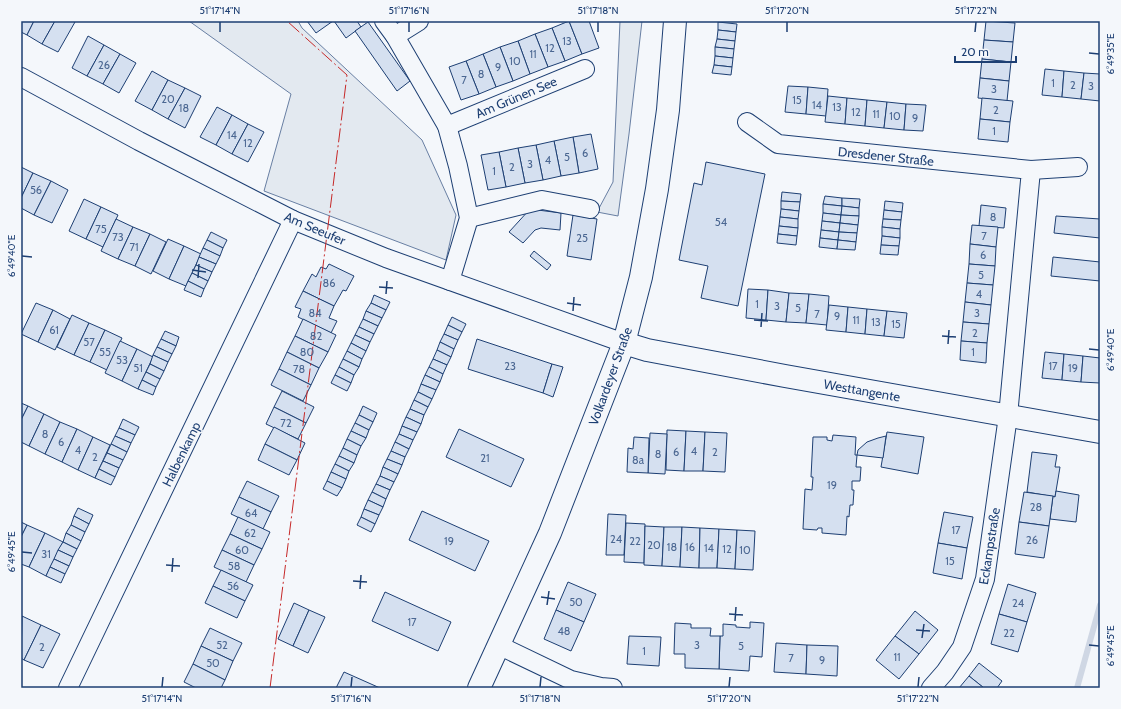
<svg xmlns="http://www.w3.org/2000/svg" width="1121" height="709" font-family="Cabin,sans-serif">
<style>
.green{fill:#e3e9f0;stroke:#687fa3}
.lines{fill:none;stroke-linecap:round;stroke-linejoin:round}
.stream{stroke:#cfd7e4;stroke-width:6}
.building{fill:#d5e0f0;stroke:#1d3f73}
.minor-casing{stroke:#1d3f73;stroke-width:20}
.tertiary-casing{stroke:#1d3f73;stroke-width:24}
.secondary-casing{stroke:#1d3f73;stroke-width:24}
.minor{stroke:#f4f7fb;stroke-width:18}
.tertiary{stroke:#f4f7fb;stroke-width:22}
.secondary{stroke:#f4f7fb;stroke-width:22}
.power{stroke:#c62828;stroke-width:1;stroke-dasharray:14 3 2 3;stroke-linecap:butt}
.ticks{fill:none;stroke:#1d3f73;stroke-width:1.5}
.labels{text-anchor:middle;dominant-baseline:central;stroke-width:3;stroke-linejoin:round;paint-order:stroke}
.number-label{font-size:11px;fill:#4b6792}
.street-label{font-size:13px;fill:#1d3f73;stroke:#f4f7fb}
.neatline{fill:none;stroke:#1d3f73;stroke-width:1.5}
.ticks-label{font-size:10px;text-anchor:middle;fill:#1d3f73}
</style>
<rect width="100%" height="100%" fill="#f4f7fb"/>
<g class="green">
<polygon points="189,21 298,21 302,28 422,140 456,215 446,260 264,191 291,94"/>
<polygon points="620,21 642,21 629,134 618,216 597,212 613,182"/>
</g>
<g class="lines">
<polyline class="stream" points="1077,688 1100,605"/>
</g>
<g class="building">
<polygon points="21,21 34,21 27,35 21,32"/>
<polygon points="34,21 55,21 42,44 27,35"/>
<polygon points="55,21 73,21 75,22 58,52 42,44"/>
<polygon points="307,21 333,21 316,33"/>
<polygon points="334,21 357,21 361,27 346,38"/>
<polygon points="569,21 582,54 565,61 552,28"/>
<polygon points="569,21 589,21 599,48 582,54"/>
<polygon points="986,21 1015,23 1013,42 984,40"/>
<polygon points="368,22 410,81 397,91 355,31"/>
<polygon points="718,22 737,24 736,32 718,30"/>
<polygon points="552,28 565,61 548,67 535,34"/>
<polygon points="718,30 736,32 735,41 717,39"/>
<polygon points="535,34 548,67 530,74 518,41"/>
<polygon points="88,36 104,45 87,76 72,68"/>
<polygon points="717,39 735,41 734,49 715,47"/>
<polygon points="984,40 1013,42 1011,62 982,59"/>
<polygon points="518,41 530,74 513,81 500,47"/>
<polygon points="104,45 120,54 103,84 87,76"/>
<polygon points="500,47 513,81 496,87 483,54"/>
<polygon points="715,47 734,49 733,58 715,56"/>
<polygon points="120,54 136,63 119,93 103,84"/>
<polygon points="483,54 496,87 479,94 466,61"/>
<polygon points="715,56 733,58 732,67 714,65"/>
<polygon points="982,59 1011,62 1009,81 980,78"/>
<polygon points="466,61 479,94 461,100 449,67"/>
<polygon points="714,65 732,67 731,75 712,73"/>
<polygon points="1045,69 1064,71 1062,97 1042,95"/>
<polygon points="152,71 168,80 152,110 135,101"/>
<polygon points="1064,71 1084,73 1081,99 1062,97"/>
<polygon points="1084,73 1100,74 1100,101 1081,99"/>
<polygon points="980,78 1009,81 1007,101 978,98"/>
<polygon points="168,80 185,88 168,119 152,110"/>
<polygon points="788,86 808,87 806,114 785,112"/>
<polygon points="808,87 828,89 826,116 806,114"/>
<polygon points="185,88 201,96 185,128 168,119"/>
<polygon points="828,96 847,98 845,124 825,122"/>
<polygon points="847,98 867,100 865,126 845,124"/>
<polygon points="982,98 1013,101 1010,122 980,119"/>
<polygon points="867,100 887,102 884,128 865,126"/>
<polygon points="887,102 906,104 904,130 884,128"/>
<polygon points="906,104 926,105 923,131 904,130"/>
<polygon points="217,107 232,115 216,145 200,137"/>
<polygon points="232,115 248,124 232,154 216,145"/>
<polygon points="980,119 1010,122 1008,142 978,139"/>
<polygon points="248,124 264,132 248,162 232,154"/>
<polygon points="591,134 598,169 579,173 573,137"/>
<polygon points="573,137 579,173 561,176 554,141"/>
<polygon points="554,141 561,176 543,180 536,145"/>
<polygon points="536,145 543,180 525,183 518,148"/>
<polygon points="518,148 525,183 506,187 499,152"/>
<polygon points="499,152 506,187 488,190 481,155"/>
<polygon points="706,162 765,174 738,306 701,298 708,266 679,260 694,183 702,185"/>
<polygon points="21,167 33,173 21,198"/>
<polygon points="33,173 51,181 34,215 21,208 21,198"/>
<polygon points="51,181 68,190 52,223 34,215"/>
<polygon points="782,192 801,194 800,202 781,201"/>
<polygon points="825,196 842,198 842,206 823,204"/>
<polygon points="842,198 860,199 859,208 842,206"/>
<polygon points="84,199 101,207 86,239 69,231"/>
<polygon points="781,201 800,202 799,211 781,209"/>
<polygon points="885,201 903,203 902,212 884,210"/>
<polygon points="823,204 842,206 841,215 823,213"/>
<polygon points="981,205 1006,208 1004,228 979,226"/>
<polygon points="842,206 859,208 859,216 841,215"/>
<polygon points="101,207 118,215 103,247 86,239"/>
<polygon points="530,209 561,213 560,230 541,228 535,230 523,243 509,232"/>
<polygon points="781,209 799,211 798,219 780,217"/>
<polygon points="884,210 902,212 901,220 883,219"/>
<polygon points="823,213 841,215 840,223 822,221"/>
<polygon points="573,215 597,219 591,260 567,256"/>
<polygon points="841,215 859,216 858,225 840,223"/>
<polygon points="1056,216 1100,219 1100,238 1054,233"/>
<polygon points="780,217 798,219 798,228 779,226"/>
<polygon points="116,219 133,227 118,259 101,251"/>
<polygon points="883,219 901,220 900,229 882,227"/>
<polygon points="822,221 840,223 839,232 821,230"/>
<polygon points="840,223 858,225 857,233 839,232"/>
<polygon points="972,225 998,227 996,247 970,244"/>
<polygon points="779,226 798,228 797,236 778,234"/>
<polygon points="133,227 150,234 135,266 118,259"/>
<polygon points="882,227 900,229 900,238 882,236"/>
<polygon points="821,230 839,232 838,240 820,238"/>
<polygon points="211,232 227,240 223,248 207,240"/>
<polygon points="839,232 857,233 856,242 838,240"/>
<polygon points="150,234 166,242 151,274 135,266"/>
<polygon points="778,234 797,236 796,245 777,243"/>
<polygon points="882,236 900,238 899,246 881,245"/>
<polygon points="820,238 838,240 837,249 819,247"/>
<polygon points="168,239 184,246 169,279 153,271"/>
<polygon points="207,240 223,248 220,256 203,248"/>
<polygon points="838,240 856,242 855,250 837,249"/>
<polygon points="970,244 996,247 995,266 969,264"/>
<polygon points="881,245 899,246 898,255 880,254"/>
<polygon points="184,246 201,254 186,286 169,279"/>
<polygon points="203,248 220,256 216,264 199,257"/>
<polygon points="534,251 551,265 547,270 530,256"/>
<polygon points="199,257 216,264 212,272 196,265"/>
<polygon points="1053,257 1100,262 1100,281 1051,276"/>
<polygon points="329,264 354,276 346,291 343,290 334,306 303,291 312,274 316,277 321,267 326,269"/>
<polygon points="969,264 995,266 993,285 967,283"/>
<polygon points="196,265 212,272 208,281 192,273"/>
<polygon points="192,273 208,281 204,289 188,281"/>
<polygon points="188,281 204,289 201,297 184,290"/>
<polygon points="967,283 993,285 991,305 965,302"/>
<polygon points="748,289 768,290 766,320 746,318"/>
<polygon points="768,290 789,293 786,322 766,320"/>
<polygon points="303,291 334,306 329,318 337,321 331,333 298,317 301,309 295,307"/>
<polygon points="789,293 809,294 806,323 786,322"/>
<polygon points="809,294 829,296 827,325 806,323"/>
<polygon points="374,295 390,302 386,310 371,303"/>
<polygon points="965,302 991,305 989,324 963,322"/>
<polygon points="36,303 53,310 38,342 21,334"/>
<polygon points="371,303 386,310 382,318 366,311"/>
<polygon points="829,305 848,307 846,332 826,330"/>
<polygon points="848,307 867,309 865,334 846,332"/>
<polygon points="867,309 887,311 884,336 865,334"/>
<polygon points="53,310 70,319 55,350 38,342"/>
<polygon points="366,311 382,318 378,326 363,319"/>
<polygon points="887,311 907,313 904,338 884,336"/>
<polygon points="72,315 89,323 74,355 57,347"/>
<polygon points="452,317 466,324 462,332 448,325"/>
<polygon points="303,319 336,335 328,352 295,336"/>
<polygon points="363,319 378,326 374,334 359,327"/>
<polygon points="963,322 989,324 987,343 961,341"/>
<polygon points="89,323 105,330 90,362 74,355"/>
<polygon points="448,325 462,332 458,340 444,334"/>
<polygon points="359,327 374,334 370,342 355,335"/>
<polygon points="105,330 122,338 107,370 90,362"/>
<polygon points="165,331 179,337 176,346 161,339"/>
<polygon points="444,334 458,340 454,349 440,342"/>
<polygon points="355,335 370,342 366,351 351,343"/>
<polygon points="295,336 328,352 319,368 287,352"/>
<polygon points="161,339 176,346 172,354 157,347"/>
<polygon points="477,339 552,364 543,393 468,369"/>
<polygon points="120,341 137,349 122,381 105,373"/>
<polygon points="961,341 987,343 986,363 960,360"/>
<polygon points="440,342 454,349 451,357 437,350"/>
<polygon points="351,343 366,351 362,359 347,351"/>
<polygon points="157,347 172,354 168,362 153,355"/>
<polygon points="137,349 153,357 138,389 122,381"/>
<polygon points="437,350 451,357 447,365 433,359"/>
<polygon points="347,351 362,359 359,367 343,359"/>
<polygon points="287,352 319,368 311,385 279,369"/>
<polygon points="1045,352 1064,354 1062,380 1042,378"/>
<polygon points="1064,354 1083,356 1081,382 1062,380"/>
<polygon points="153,355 168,362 164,371 150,364"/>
<polygon points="1083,356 1100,358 1100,383 1081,382"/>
<polygon points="343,359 359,367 354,375 339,367"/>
<polygon points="433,359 447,365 443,374 429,367"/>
<polygon points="150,364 164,371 160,379 146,372"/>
<polygon points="552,364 563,367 553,397 543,393"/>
<polygon points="339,367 354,375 351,383 335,375"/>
<polygon points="429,367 443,374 440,382 425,375"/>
<polygon points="279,369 311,385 303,401 271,385"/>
<polygon points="146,372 160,379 156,387 142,380"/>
<polygon points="335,375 351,383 347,391 331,383"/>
<polygon points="425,375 440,382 436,390 421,384"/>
<polygon points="142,380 156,387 153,395 138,389"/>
<polygon points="421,384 436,390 432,399 418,392"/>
<polygon points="282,391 314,407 306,423 274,407"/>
<polygon points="418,392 432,399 428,407 414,400"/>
<polygon points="414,400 428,407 424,415 410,409"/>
<polygon points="21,403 28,406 21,420"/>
<polygon points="28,406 44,414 29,446 21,442 21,420"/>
<polygon points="363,406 377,413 373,422 359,415"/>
<polygon points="274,407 306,423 298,439 266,424"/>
<polygon points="410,409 424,415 421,424 406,417"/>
<polygon points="44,414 60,422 45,454 29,446"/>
<polygon points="359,415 373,422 369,430 355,423"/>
<polygon points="406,417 421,424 417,432 402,426"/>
<polygon points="123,419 139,427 135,435 119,428"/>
<polygon points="60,422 77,429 62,462 45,454"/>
<polygon points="355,423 369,430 366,438 351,431"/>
<polygon points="402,426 417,432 413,440 399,434"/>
<polygon points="274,427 305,443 297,460 265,444"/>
<polygon points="119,428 135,435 131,443 115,436"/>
<polygon points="77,429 93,437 78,470 62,462"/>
<polygon points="459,429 524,459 511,487 446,457"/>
<polygon points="667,430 686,431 684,471 666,470"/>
<polygon points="351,431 366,438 361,446 347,439"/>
<polygon points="686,431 705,432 703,471 684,471"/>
<polygon points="705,432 727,433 725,472 703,471"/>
<polygon points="887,432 924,437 918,474 881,467"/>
<polygon points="650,433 667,434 665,474 648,473"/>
<polygon points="399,434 413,440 409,449 395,442"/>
<polygon points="833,435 856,437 855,455 857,455 856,467 861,467 860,481 852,481 852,490 854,490 853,505 850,505 849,517 847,516 846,535 822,533 822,528 818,528 817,530 803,529 805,489 812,490 813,477 811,477 813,437 827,437 827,440 832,441"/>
<polygon points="115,436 131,443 127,452 111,444"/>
<polygon points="886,436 883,458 857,455 858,450 867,442 878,438"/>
<polygon points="93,437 110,445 95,478 78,470"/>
<polygon points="634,437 649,438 648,473 627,472 628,448 633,449"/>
<polygon points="347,439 361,446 357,455 343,448"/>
<polygon points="395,442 409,449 405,457 391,451"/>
<polygon points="111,444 127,452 123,460 107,453"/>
<polygon points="265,444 297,460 289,475 258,460"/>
<polygon points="343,448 357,455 354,463 339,456"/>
<polygon points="391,451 405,457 402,465 387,459"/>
<polygon points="1032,452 1057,455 1055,467 1060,467 1055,497 1027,492"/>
<polygon points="107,453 123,460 119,468 103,461"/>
<polygon points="339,456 354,463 349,471 335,464"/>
<polygon points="387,459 402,465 398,474 383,467"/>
<polygon points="103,461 119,468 115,477 99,469"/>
<polygon points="335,464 349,471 346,479 331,472"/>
<polygon points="383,467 398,474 394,482 380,476"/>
<polygon points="99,469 115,477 111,485 95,478"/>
<polygon points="331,472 346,479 342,488 327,481"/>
<polygon points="380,476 394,482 390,490 376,484"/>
<polygon points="247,481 279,496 271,512 239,497"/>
<polygon points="327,481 342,488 337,496 323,489"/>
<polygon points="376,484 390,490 386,499 372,492"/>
<polygon points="1056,491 1079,495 1076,522 1050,519 1053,496 1055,497"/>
<polygon points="372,492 386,499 383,507 368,500"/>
<polygon points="1024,492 1053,496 1049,526 1019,522"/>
<polygon points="239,497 271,512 263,529 231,514"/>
<polygon points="368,500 383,507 379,515 364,509"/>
<polygon points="78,508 93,515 89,524 74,516"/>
<polygon points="364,509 379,515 375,524 361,517"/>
<polygon points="422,511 489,541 475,571 409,540"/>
<polygon points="944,512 973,517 967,548 938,543"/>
<polygon points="608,514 626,515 624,555 606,555"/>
<polygon points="74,516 89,524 85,532 71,525"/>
<polygon points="238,517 270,532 262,549 230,534"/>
<polygon points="361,517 375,524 371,532 357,525"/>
<polygon points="21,522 27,525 21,537"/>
<polygon points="1019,522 1049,526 1044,558 1015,554"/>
<polygon points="626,523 645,524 644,563 624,562"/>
<polygon points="27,525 45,533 29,567 21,564 21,537"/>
<polygon points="71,525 85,532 81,541 66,533"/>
<polygon points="645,526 664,527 662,566 644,565"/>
<polygon points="664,527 682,527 680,567 662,566"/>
<polygon points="682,527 700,528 699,568 680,567"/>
<polygon points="700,528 719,529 717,568 699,568"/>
<polygon points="719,529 737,530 735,569 717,568"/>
<polygon points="737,530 755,531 753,570 735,569"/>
<polygon points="45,533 63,542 46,576 29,567"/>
<polygon points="66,533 81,541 77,549 63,542"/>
<polygon points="230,534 262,549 254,565 222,550"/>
<polygon points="63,542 77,549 73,557 58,550"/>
<polygon points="938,543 967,548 962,579 933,573"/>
<polygon points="58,550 73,557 69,566 54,559"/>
<polygon points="222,550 254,565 246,582 214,567"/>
<polygon points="54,559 69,566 65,574 50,567"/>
<polygon points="50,567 65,574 61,583 46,576"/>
<polygon points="221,570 253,585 245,601 213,586"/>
<polygon points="568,582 596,594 584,622 556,610"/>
<polygon points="1008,584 1036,593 1027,622 999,614"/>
<polygon points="213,586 245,601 237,618 205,603"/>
<polygon points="385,592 451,622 438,651 372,621"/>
<polygon points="294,603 309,610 293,646 278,639"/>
<polygon points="309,610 325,617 308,653 293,646"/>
<polygon points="556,610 584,622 571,651 544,639"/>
<polygon points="915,611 938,630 919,654 895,636"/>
<polygon points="999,614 1027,622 1018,652 991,644"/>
<polygon points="22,616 41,625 24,660 21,658"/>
<polygon points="750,622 764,623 762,657 750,656 749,671 719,669 720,636 723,636 723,624 736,625 736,627 750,628"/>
<polygon points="675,623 691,624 691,628 711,628 710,636 720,636 719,669 685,668 685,654 674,654"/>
<polygon points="41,625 60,634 43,668 24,660"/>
<polygon points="210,628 242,643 233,661 201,646"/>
<polygon points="629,636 661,637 659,666 627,664"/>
<polygon points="895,636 919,654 899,679 876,660"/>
<polygon points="776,643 807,645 806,674 774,672"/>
<polygon points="807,645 838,646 837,676 806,674"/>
<polygon points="201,646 233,661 225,680 193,664"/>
<polygon points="979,663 1002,681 997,688 984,688 969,676"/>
<polygon points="193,664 225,680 221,688 196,688 184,682"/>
<polygon points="344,672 380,688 336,688"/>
<polygon points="969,676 984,688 959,688"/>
</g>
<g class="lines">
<defs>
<g id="minor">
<polyline points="384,21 395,36 447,126 458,166 469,218 450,281"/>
<polyline points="395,36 419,21"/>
<polyline points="21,77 139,141 293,220 386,258 624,343"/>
<polyline points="747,122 778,144 1031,170 1008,416 985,579 962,647 945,672 931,688"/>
<polyline points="447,126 585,69"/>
<polyline points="1031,170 1078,167"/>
<polyline points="469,218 542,200 590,209"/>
<polyline points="498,645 571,680 601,687 613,688"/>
<polyline points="68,688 293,220"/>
</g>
<polyline id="tertiary" points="624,343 647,350 785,376 1100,432"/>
<polyline id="secondary" points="479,688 550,533 624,343 641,277 657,189 668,110 675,21"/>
</defs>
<use href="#minor" class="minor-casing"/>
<use href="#tertiary" class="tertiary-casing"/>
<use href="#secondary" class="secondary-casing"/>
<use href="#minor" class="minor"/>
<use href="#tertiary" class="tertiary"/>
<use href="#secondary" class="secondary"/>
<polyline class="power" points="270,688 347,75 287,21"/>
</g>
<path class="ticks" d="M220 32V22M409 32V22M598 32V22M787 32V22M975 32 976 22M1089 53 1099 54M22 256 32 257M192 270 206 272M198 278 199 264M379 287 393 288M386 294 387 281M567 303 581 305M573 311 574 297M754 320 768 321M761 327 762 313M942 336 956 337M948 344 949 330M1089 349 1099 350M22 552 32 553M166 565 180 566M172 572 173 558M353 581 367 582M360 589 361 575M541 597 555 599M547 605 549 591M729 614 743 615M735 621 736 607M916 630 930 631M922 638 924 624M1089 645 1099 646M162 687 163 677M351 687 352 677M540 687 541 677M729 687 730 677M918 687 919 677"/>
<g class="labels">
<g class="number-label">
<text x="567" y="41">13</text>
<text x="550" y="48">12</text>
<text x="533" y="54">11</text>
<text x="515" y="61">10</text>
<text x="104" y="65">26</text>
<text x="498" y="67">9</text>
<text x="481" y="74">8</text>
<text x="464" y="80">7</text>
<text x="1053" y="83">1</text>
<text x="1073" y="85">2</text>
<text x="1091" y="86">3</text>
<text x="994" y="89">3</text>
<text x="168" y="99">20</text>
<text x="797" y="100">15</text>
<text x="817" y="105">14</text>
<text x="837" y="107">13</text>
<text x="184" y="108">18</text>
<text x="996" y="110">2</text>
<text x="856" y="112">12</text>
<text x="876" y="114">11</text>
<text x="895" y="116">10</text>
<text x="915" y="118">9</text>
<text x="994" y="131">1</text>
<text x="232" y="135">14</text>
<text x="248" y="143">12</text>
<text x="585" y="153">6</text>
<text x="567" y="157">5</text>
<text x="548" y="160">4</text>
<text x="530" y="164">3</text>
<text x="512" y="167">2</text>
<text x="494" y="171">1</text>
<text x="36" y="190">56</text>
<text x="993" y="217">8</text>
<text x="721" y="222">54</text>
<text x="101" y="229">75</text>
<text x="984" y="236">7</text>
<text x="118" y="237">73</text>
<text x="582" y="238">25</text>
<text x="134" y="247">71</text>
<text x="983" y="255">6</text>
<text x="981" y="275">5</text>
<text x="329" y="283">86</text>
<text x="979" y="294">4</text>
<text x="757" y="304">1</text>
<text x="777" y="306">3</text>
<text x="798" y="308">5</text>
<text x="315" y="313">84</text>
<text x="977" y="313">3</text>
<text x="817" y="314">7</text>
<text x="837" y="316">9</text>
<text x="856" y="320">11</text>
<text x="876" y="322">13</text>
<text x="896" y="324">15</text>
<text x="54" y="330">61</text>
<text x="975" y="333">2</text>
<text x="316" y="336">82</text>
<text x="89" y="342">57</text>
<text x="105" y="352">55</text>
<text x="307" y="352">80</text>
<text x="973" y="352">1</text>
<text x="122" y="360">53</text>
<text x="510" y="366">23</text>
<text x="1053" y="366">17</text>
<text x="138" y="368">51</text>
<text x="1073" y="368">19</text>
<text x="299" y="369">78</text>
<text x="286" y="423">72</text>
<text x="45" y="434">8</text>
<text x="61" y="442">6</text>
<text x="78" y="450">4</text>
<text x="694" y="451">4</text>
<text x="676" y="452">6</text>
<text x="715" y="452">2</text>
<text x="658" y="454">8</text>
<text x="95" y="457">2</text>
<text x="485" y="458">21</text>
<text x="638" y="460">8a</text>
<text x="832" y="485">19</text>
<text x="1036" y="507">28</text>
<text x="251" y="513">64</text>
<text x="956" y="530">17</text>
<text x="250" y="533">62</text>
<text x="616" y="539">24</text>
<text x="1032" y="540">26</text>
<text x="449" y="541">19</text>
<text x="635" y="541">22</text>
<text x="654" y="545">20</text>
<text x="672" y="547">18</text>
<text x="690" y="547">16</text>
<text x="709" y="548">14</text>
<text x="727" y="549">12</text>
<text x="242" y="550">60</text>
<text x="745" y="550">10</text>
<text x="46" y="554">31</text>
<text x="950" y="561">15</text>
<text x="234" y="566">58</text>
<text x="233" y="586">56</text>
<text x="576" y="602">50</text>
<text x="1018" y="603">24</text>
<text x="412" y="622">17</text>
<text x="564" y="631">48</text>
<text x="1009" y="633">22</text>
<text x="222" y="645">52</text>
<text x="697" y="645">3</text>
<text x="741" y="646">5</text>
<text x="42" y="647">2</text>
<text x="644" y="651">1</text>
<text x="897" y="657">11</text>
<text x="791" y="658">7</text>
<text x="822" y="660">9</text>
<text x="213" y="663">50</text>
</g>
<g class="street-label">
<text transform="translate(516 97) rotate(-23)">Am Grünen See</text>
<text transform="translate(886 156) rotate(6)">Dresdener Straße</text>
<text transform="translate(315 228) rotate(23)">Am Seeufer</text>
<text transform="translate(610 376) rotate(-70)">Volkardeyer Straße</text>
<text transform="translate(862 390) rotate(10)">Westtangente</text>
<text transform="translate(181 454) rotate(-64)">Halbenkamp</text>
<text transform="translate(989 546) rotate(-81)">Eckampstraße</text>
</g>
</g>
<rect width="1121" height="709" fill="none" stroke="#f4f7fb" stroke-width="44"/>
<path d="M955 56v6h61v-6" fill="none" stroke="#1d3f73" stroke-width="2"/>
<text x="961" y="56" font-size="12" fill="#1d3f73" stroke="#f4f7fb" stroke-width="3" paint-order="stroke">20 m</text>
<rect x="22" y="22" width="1077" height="665" class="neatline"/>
<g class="ticks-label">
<text x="220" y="14">51°17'14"N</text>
<text x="409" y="14">51°17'16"N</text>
<text x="598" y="14">51°17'18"N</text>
<text x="787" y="14">51°17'20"N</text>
<text x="976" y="14">51°17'22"N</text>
<text transform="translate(1110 54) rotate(-90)" y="4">6°49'35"E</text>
<text transform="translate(11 256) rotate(-90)" y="4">6°49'40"E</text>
<text transform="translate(1110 350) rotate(-90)" y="4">6°49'40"E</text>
<text transform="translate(11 552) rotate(-90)" y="4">6°49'45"E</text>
<text transform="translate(1110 646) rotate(-90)" y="4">6°49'45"E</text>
<text x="162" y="702">51°17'14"N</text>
<text x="351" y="702">51°17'16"N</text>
<text x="540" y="702">51°17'18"N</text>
<text x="729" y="702">51°17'20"N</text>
<text x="918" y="702">51°17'22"N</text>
</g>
</svg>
